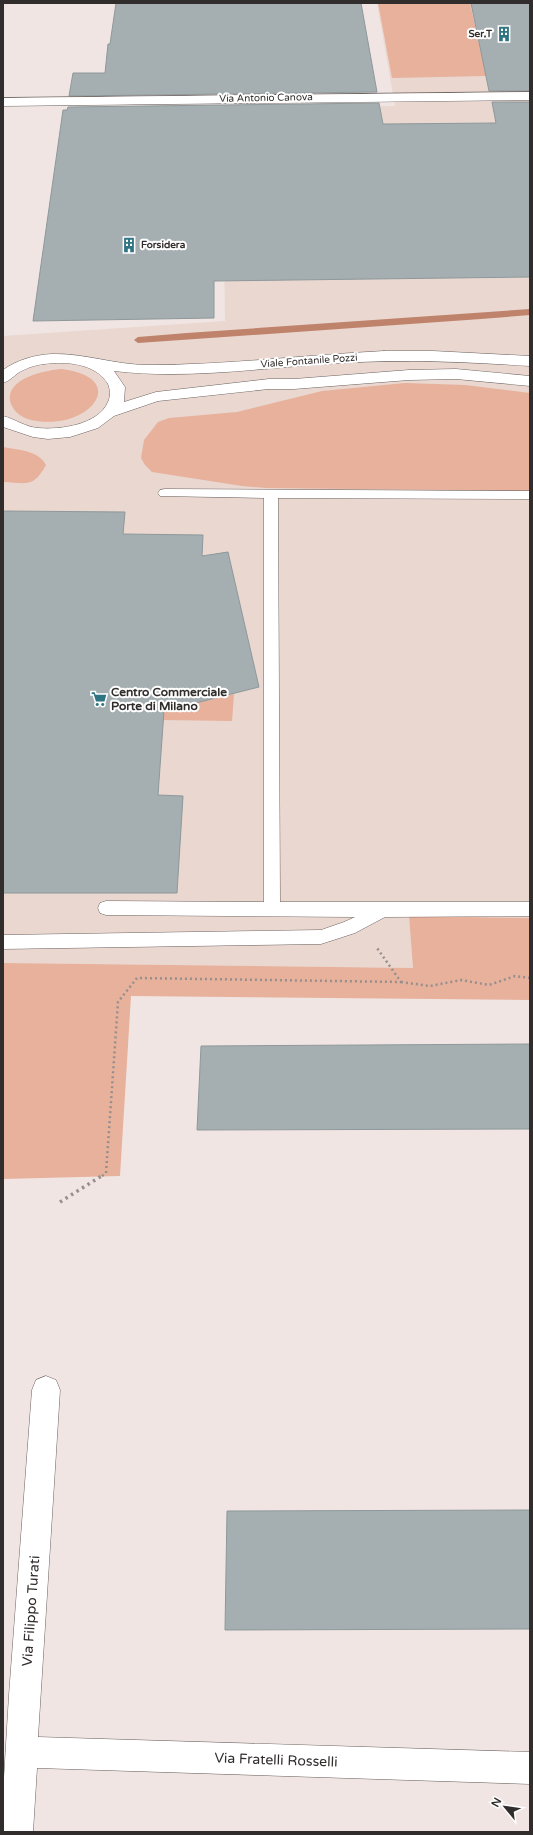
<svg xmlns="http://www.w3.org/2000/svg" width="533" height="1835" font-family="'Varela Round',sans-serif">
<style>
.built{fill:#e9d7d0}
.green{fill:#e7b19c}
.lines{fill:none;stroke-linecap:round;stroke-linejoin:round}
.stream{fill:#bf826a;fill-rule:evenodd}
.building{fill:#a5afb2;stroke:#8e989a}
.service-casing{stroke:#6b625f;stroke-width:1}
.minor-casing{stroke:#6b625f;stroke-width:1}
.path-far1{stroke:#978f8d;stroke-width:2.5;stroke-dasharray:2 3;stroke-linecap:butt}
.path{stroke:#978f8d;stroke-width:3.5;stroke-dasharray:2.5 4;stroke-linecap:butt}
.service{fill:#fff;fill-rule:evenodd}
.minor{fill:#fff;fill-rule:evenodd}
.labels{text-anchor:middle;dominant-baseline:central;stroke-width:4;stroke-linejoin:round;paint-order:stroke}
.far-poi-label{font-size:10px;font-weight:bold;fill:#312d2c;stroke:#fff;text-anchor:end}
.far-street-label{font-size:10px;fill:#312d2c;stroke:#fff}
.poi-label{font-size:12px;font-weight:bold;fill:#312d2c;stroke:#fff;text-anchor:start}
.near-street-label{font-size:14px;fill:#312d2c;stroke:#fff}
</style>
<rect width="100%" height="100%" fill="#f0e5e2"/>
<polygon class="built" points="377,3 530,3 530,918 409,916 413,968 3,963 3,336 225,321 222,108 395,106"/>
<g class="green">
<polygon points="378,3 470,3 486,76 392,78"/>
<path d="M62 369C130 378 91 429 37 421 27 420 16 415 12 406 0 379 46 370 62 369Z"/>
<polygon points="405,383 465,385 530,393 530,491 266,488 242,486 152,472 145,465 141,458 144,440 158,422 169,418 237,412 322,391"/>
<path d="M3 447C18 450 38 450 46 465 33 488 27 483 3 482Z"/>
<polygon points="234,694 232,721 163,720 165,703 194,703"/>
<polygon points="409,916 530,918 530,1000 131,996 120,1176 3,1179 3,963 413,968"/>
</g>
<g class="lines">
<polygon class="stream" points="530,309 530,315 481,319 138,343 134,340 138,337 187,333"/>
</g>
<g class="building">
<polygon points="116,3 361,3 377,92 69,96 73,73 105,73 108,44 110,44"/>
<polygon points="471,3 530,3 530,91 489,91"/>
<polygon points="492,102 530,102 530,277 214,281 214,318 33,321 63,110 67,110 68,107 379,103 383,124 496,123"/>
<polygon points="3,511 125,512 123,534 203,535 202,556 228,552 259,687 164,711 158,795 183,796 177,893 3,893"/>
<polygon points="530,1044 530,1129 197,1130 201,1046"/>
<polygon points="530,1510 530,1629 225,1630 227,1511"/>
</g>
<g class="lines">
<defs>
<polygon id="service" points="165,489 530,491 530,499 278,498 280,902 530,902 530,916 385,917 355,933 321,944 3,949 3,935 321,930 344,922 355,917 106,915 100,913 98,908 100,903 106,901 264,902 264,498 160,496 158,493 160,490"/>
<g id="minor">
<polygon points="530,92 530,100 3,106 3,98"/>
<path d="M384 351H433L530 356V366C467 362 405 359 342 363 266 367 190 380 114 371L125 387 124 402 156 392 269 379H294L409 370 456 369 530 376V386L456 379 409 380 294 389H269L158 401 114 416 98 428 70 437 48 439 33 437 3 427V416C15 419 25 427 38 428 60 430 98 425 108 402 111 396 110 389 108 384 96 363 65 361 44 364 35 365 26 368 18 373 13 377 9 381 3 383V370C17 360 34 355 52 354 84 353 115 365 148 365 227 365 305 355 384 351Z"/>
<polygon points="46,1376 56,1380 60,1390 38,1737 530,1752 530,1784 37,1768 33,1832 3,1832 3,1794 9,1695 32,1390 36,1380"/>
</g>
</defs>
<use href="#service" class="service-casing"/>
<use href="#minor" class="minor-casing"/>
<g class="path-far1">
<polyline points="401,982 430,986 461,980 489,985 515,976 530,978"/>
<polyline points="102,1176 106,1173 118,1002 137,978 401,982 377,948"/>
</g>
<polyline class="path" points="60,1202 103,1175"/>
<use href="#service" class="service"/>
<use href="#minor" class="minor"/>
</g>
<defs>
<symbol id="building-bare" viewBox="-9 -9 18 18"><path d="M-4-6H4V6H1V3H-1V6H-4ZM-2.5-4.3h1.7v1.8h-1.7ZM.8-4.3h1.7v1.8H.8ZM-2.5-1h1.7V.8h-1.7ZM.8-1h1.7V.8H.8Z" fill="#2f7482" stroke="#fff" stroke-width="2.5" paint-order="stroke"/></symbol>
<symbol id="supermarket-bare" viewBox="-9 -9 18 18"><path d="M-6-5.5h2.5l.6 2H6L4.5 2H-2.5L-4.4-4H-6ZM-1.5 3.2a1.3 1.3 0 1 0 .1 0ZM3 3.2a1.3 1.3 0 1 0 .1 0Z" fill="#2f7482" stroke="#fff" stroke-width="2.5" paint-order="stroke"/></symbol>
</defs>
<g fill-rule="evenodd">
<use href="#building-bare" x="493" y="23" width="22" height="22"/>
<use href="#building-bare" x="118" y="234" width="22" height="22"/>
<use href="#supermarket-bare" x="88" y="688" width="22" height="22"/>
</g>
<g class="labels">
<g class="far-poi-label">
<text x="492" y="34">Ser.T</text>
<text x="141" y="245" text-anchor="start">Forsidera</text>
</g>
<g class="far-street-label">
<text transform="translate(266 98) rotate(-1)">Via Antonio Canova</text>
<text transform="translate(309 361) rotate(-4)">Viale Fontanile Pozzi</text>
</g>
<g class="poi-label">
<text x="111" y="692">Centro Commerciale<tspan x="111" dy="14">Porte di Milano</tspan></text>
</g>
<g class="near-street-label">
<text transform="translate(31 1611) rotate(-86)">Via Filippo Turati</text>
<text transform="translate(276 1760) rotate(2)">Via Fratelli Rosselli</text>
</g>
</g>
<rect width="533" height="1835" fill="none" stroke="#312d2c" stroke-width="8"/>
<g transform="translate(505 1807) rotate(299)" stroke="#ffffff" stroke-width="3" paint-order="stroke">
<path d="M0-3L7 15L0 10L-7 15Z" fill="#312d2c"/>
<text y="-6" font-size="11" font-weight="bold" text-anchor="middle" fill="#312d2c">N</text>
</g>
</svg>
